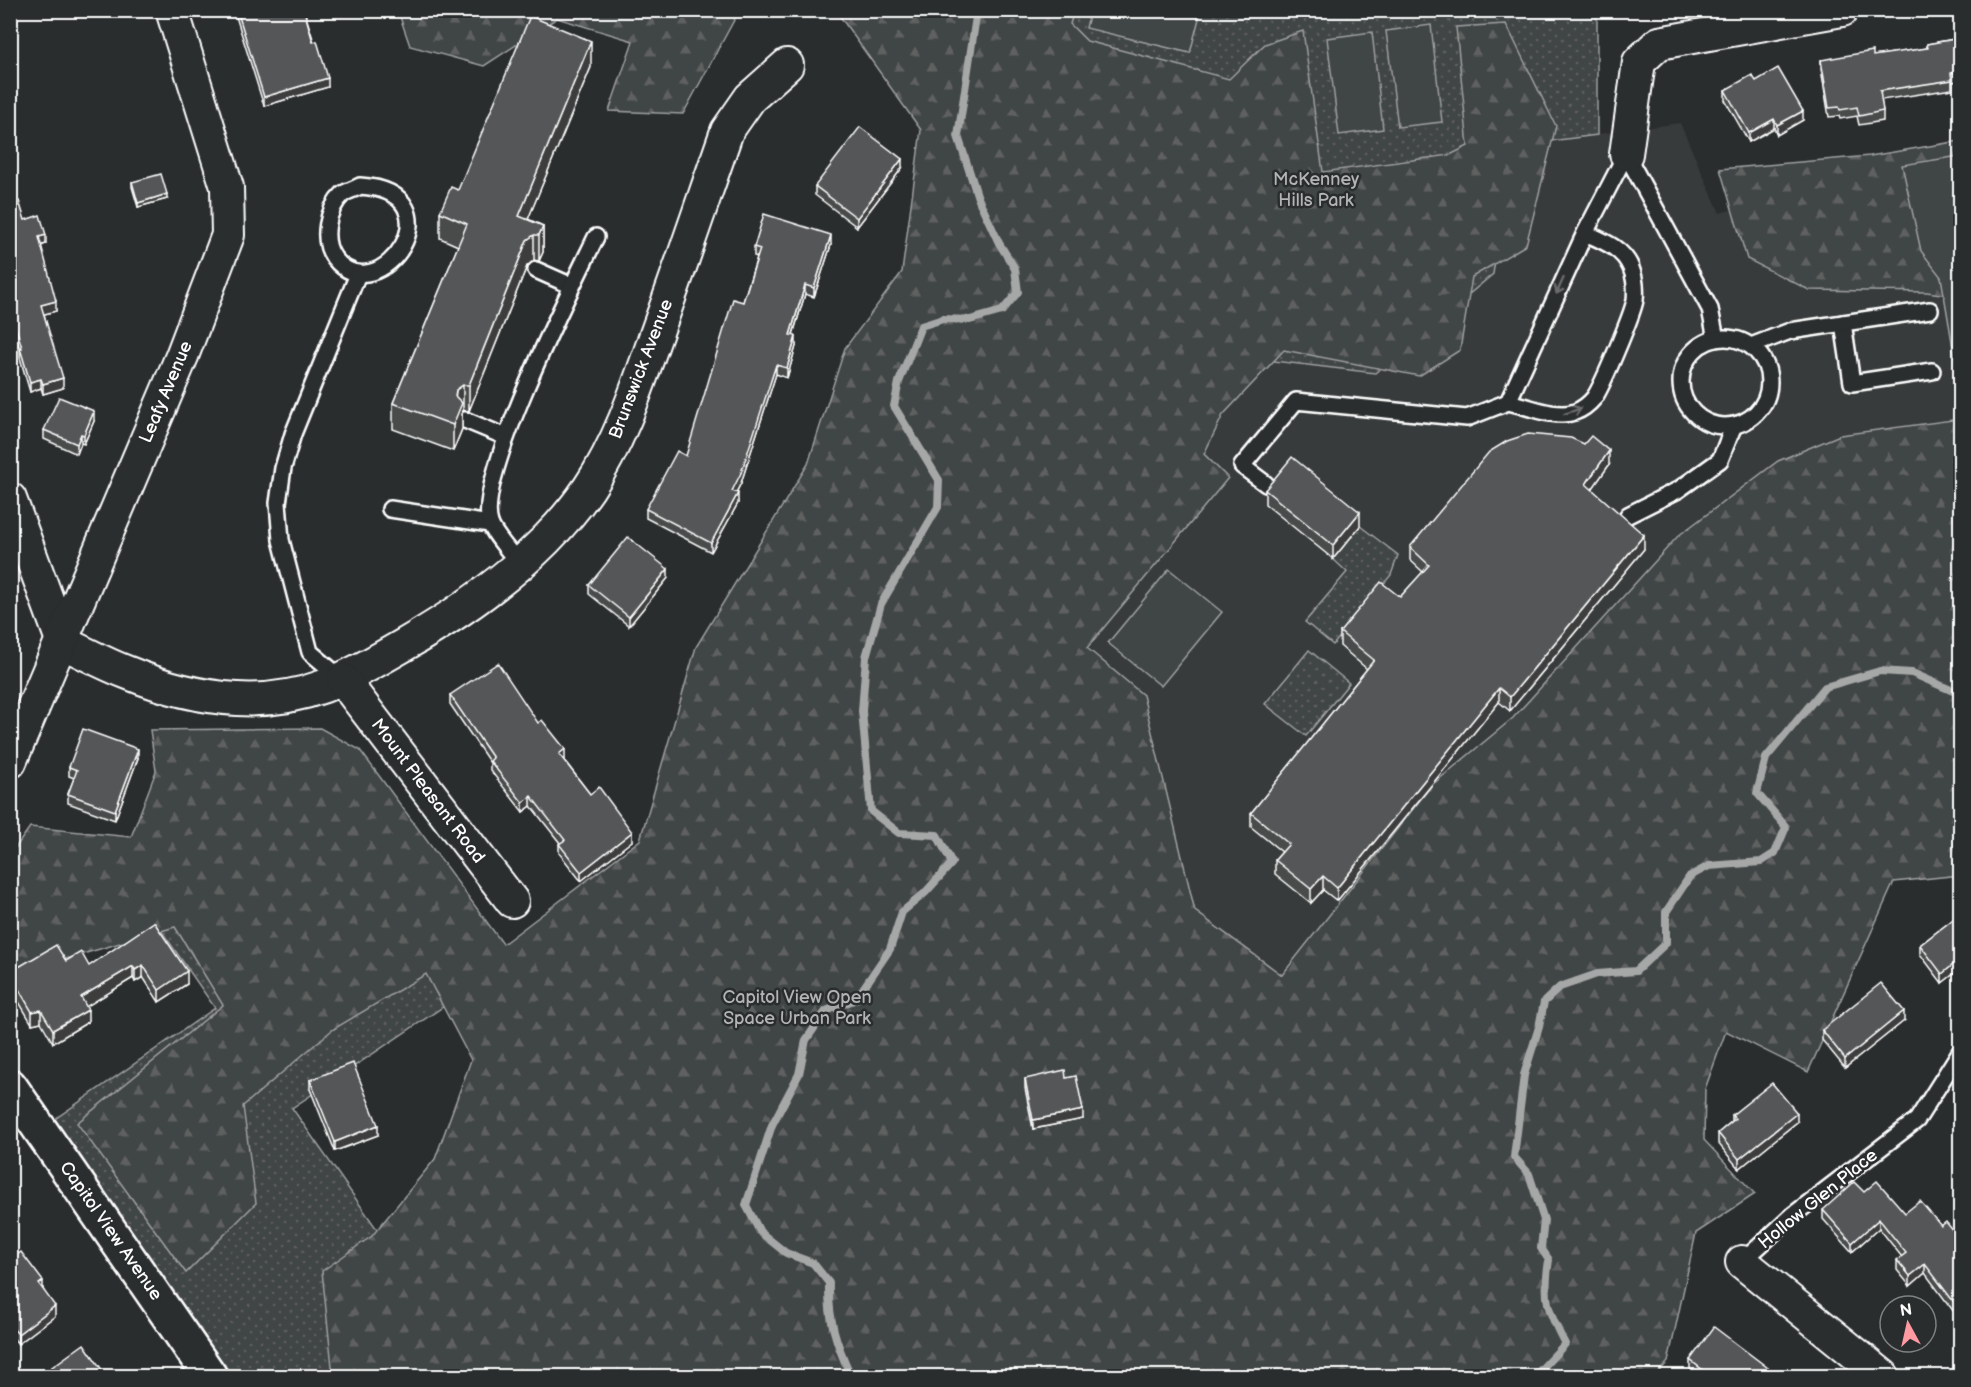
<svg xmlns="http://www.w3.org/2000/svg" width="1971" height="1387" font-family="'Balsamiq Sans',sans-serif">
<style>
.built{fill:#373a3b}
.grass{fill:url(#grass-dots);stroke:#a0a2a2;stroke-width:1.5}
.forest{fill:url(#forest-firs);stroke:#a0a2a2;stroke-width:1.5}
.garden{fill:#414445;stroke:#a0a2a2;stroke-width:1.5}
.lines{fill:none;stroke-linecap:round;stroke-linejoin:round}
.stream{stroke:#a6a7a7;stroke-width:8}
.service-casing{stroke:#fff;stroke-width:20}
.minor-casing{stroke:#fff;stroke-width:36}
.secondary-casing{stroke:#fff;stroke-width:38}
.service{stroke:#2a2d2e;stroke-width:15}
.minor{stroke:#2a2d2e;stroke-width:32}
.secondary{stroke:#2a2d2e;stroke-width:33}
.wall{fill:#494b4c;stroke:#fff;stroke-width:1.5}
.shaded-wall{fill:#3c3d3e;stroke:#fff;stroke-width:1.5}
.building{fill:#555758;stroke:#fff;stroke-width:1.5}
.oneway{stroke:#6a6c6d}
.labels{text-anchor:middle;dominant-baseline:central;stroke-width:5;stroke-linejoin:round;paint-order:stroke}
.park-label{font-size:18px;fill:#b3b4b5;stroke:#2a2d2e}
.street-label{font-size:18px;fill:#fff;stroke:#2a2d2e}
</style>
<defs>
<pattern id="grass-dots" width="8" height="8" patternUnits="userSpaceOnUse" patternTransform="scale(1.5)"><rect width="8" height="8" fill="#414445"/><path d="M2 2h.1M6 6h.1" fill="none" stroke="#5e6061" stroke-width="1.8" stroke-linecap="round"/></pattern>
<pattern id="forest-firs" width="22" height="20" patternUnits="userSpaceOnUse" patternTransform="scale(1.5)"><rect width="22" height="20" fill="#414445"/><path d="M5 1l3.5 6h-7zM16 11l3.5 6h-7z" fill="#5e6061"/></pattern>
</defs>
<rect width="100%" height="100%" fill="#2a2d2e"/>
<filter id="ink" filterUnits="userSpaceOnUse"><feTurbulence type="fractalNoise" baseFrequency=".0167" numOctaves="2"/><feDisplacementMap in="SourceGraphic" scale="12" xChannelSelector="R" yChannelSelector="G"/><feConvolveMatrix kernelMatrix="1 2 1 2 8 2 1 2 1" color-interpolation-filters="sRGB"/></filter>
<g filter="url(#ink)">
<polygon class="built" points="1680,123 1720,213 1902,165 1941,277 1960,389 1960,803 1267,1353 837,551 1039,333 1375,373 1512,146"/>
<g class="grass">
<polygon points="885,11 1597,11 1597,135 1512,146 1493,274 1375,373 1039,333 1008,150"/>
<polygon points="1360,526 1398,555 1391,575 1333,645 1305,622 1347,572 1333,559"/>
<polygon points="1309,650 1349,683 1306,736 1265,704"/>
<polygon points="125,878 489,976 292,1108 381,1235 627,1376 232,1376 55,1119 215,1008"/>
</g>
<g class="forest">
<polygon points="398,11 739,11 683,114 609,111 633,41 557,18 484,66 410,46"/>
<polygon points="836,11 1074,11 1070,24 1087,41 1229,79 1265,44 1303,31 1323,172 1450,155 1468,146 1456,27 1506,24 1556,126 1526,245 1472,277 1460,350 1419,376 1284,350 1223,415 1204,454 1228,478 1087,648 1143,695 1195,911 1282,975 1432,785 1513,718 1678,536 1778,461 1840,435 1960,419 1960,875 1894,882 1808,1072 1726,1031 1705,1089 1704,1140 1755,1194 1696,1233 1668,1362 1655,1376 333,1376 322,1271 372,1236 435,1159 471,1060 426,974 332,1030 243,1106 256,1203 186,1273 77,1123 223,1005 175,927 11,975 11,854 30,827 131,837 156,771 150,730 320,728 360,750 503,944 640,840 696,647 808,464 845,348 902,272 921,130"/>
<polygon points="1960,141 1960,297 1927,292 1809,290 1747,259 1720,169 1870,156"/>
</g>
<g class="garden">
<polygon points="1090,11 1090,10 1201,11 1190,53 1086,28"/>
<polygon points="1431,25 1442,122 1398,127 1386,31"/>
<polygon points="1372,32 1383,129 1339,135 1327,38"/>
<polygon points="1960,156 1960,389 1941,277 1921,251 1902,165"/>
<polygon points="1169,569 1222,612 1161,686 1108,643"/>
</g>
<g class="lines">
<g class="stream">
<path d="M851 1376C836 1343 828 1320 829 1283L813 1263 786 1253 760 1232 746 1205 772 1125 799 1074 806 1040 826 1011 856 999 890 949 902 912 925 893 952 863 937 835 899 833 871 811 862 711 866 657 881 604 938 507 939 480 894 406 899 382 921 326 943 319 970 320 1002 311 1018 292 1015 269 999 243 978 198 958 136 977 10"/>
<path d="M1535 1376 1565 1344C1547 1310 1543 1298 1549 1260L1541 1248 1544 1220 1529 1174 1514 1157 1524 1075 1539 1027 1544 1002 1560 987 1597 974 1636 971 1666 943V912L1690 876 1709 866 1761 862 1775 853 1786 827 1757 793 1766 758 1825 687 1880 671 1912 673 1960 694"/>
</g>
<defs>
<g id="service">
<polyline points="1626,154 1710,309 1716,339"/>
<path d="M360 186C463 192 379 316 334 258 321 240 327 209 343 194 347 191 355 189 360 186Z"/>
<path d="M1585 233C1603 241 1623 248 1631 268 1635 278 1636 290 1635 300 1633 313 1602 387 1594 398 1589 404 1583 409 1575 412 1555 419 1528 406 1508 402L1585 233 1626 154"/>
<polyline points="536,270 572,286"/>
<polyline points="1843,323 1852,383 1932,371"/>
<circle cx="1725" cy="382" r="44"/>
<polyline points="1751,346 1790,331 1930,310"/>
<polyline points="465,420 506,437"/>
<polyline points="1266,484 1242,466 1296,401 1467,418 1508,402"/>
<polyline points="390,509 490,524"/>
<polyline points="1628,515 1678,490 1720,460 1734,425"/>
<path d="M519 564C512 554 493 534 490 523 475 478 572 287 596 237"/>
<polyline points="343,680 310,652 281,540 278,503 283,468 293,434 358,274"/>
<polyline points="1742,1262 1793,1215 1917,1120 1960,1052"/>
</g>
<g id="minor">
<polyline points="1626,154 1639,62 1659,43 1842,10"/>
<polyline points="10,499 63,643"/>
<path d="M63 643C84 652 104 664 126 672 160 686 200 697 237 699 305 703 347 678 404 645 472 606 544 554 589 488 621 440 639 383 658 329 682 263 704 197 727 131L750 98 787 65"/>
<polyline points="343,680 512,901"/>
<polyline points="10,762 182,356 228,235 227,187 172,10"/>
<polyline points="1742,1262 1883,1376"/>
</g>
<polyline id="secondary" points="10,1086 210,1376"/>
</defs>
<use href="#service" class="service-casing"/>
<use href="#minor" class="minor-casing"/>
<use href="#secondary" class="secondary-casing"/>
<use href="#service" class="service"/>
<use href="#minor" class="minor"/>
<use href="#secondary" class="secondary"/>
</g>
<g class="wall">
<polygon points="234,10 304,10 328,87 264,106"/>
<polygon points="1960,38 1960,81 1952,82 1952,89 1881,100 1883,111 1883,121 1859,125 1857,116 1840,119 1839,116 1829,117 1821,69 1821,60 1873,56 1927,48 1927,44"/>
<polygon points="591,67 528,219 543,226 543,252 539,261 534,260 527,266 469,411 463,410 462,412 462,429 453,451 393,429 393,403 458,246 440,238 440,212 458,190"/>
<polygon points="1756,81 1803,120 1777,135 1774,128 1749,142 1725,100 1725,90"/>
<polygon points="902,168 857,227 815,195 815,186"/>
<polygon points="132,182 167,199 138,207 132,187"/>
<polygon points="10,197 12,203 25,220 46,244 41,246 56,311 44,314 63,388 43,394 41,388 30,392 20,358 20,350 10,316"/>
<polygon points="831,245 814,297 805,294 793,335 796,346 787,378 776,374 741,483 736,493 738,503 711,552 646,518 646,509 686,456 743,302 757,257 754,256 754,247"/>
<polygon points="94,421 84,444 81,443 77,454 44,439 44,430"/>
<polygon points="1609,465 1592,489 1644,549 1510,711 1499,702 1337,901 1323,890 1311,903 1275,874 1275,860 1282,852 1251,827 1251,813 1367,669 1340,646 1340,632 1400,597 1423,572 1410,560 1410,547"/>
<polygon points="1265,490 1360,526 1333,559 1265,504"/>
<polygon points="668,578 629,626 589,594 589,585"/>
<polygon points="450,695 538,723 565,759 564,760 590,794 632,841 581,881 559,853 559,844 560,843 531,806 523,812 490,770 490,763 450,704"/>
<polygon points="138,758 115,820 68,803 68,794 74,778 69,776 69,767"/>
<polygon points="1960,914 1960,969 1942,983 1920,954 1920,945"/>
<polygon points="154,922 187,984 159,1002 143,977 135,982 133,978 86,1006 88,1022 53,1043 41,1022 32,1024 10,987 10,972 66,961 89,966"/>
<polygon points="1904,1021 1845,1068 1822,1040 1822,1030"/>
<polygon points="1066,1078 1083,1119 1033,1129 1025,1088 1025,1079"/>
<polygon points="310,1080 378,1135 335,1151 310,1089"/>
<polygon points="1732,1115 1797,1122 1739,1169 1718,1143 1718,1133 1732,1121"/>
<polygon points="1864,1192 1905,1213 1941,1226 1960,1239 1960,1320 1925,1273 1910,1286 1897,1270 1897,1260 1902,1257 1879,1228 1852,1252 1823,1219 1823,1210"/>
<polygon points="10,1260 43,1289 55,1316 18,1344 10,1334"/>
<polygon points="1690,1360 1780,1377 1700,1377 1690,1369"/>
</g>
<g class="shaded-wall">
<polygon points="591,41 591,67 519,241 519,216"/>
<polygon points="328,78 328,87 264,106 264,97"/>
<polygon points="1803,111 1803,120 1777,135 1777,125"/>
<polygon points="1774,119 1774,128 1749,142 1749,133"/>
<polygon points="902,159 902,168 857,227 857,218"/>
<polygon points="167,194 167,199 138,207 138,203"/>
<polygon points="543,226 543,252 539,261 539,235"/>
<polygon points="46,235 46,244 39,246 39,237"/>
<polygon points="534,235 534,260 527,266 469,411 469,385 527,240"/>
<polygon points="831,235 831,245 814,297 814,288"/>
<polygon points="805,285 805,294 790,344 790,335"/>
<polygon points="56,301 56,311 41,315 41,305"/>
<polygon points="796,336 796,346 787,378 787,368"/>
<polygon points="776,365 776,374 741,483 732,500 732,491"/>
<polygon points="63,378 63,388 43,394 43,384"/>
<polygon points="41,379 41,388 30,392 30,382"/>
<polygon points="463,385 463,410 462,412 462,429 453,451 453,425 456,390"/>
<polygon points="94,411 94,421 84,444 84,435"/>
<polygon points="81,434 81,443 77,454 77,444"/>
<polygon points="1609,451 1609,465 1586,498 1586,484"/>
<polygon points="738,493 738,503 711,552 711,543"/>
<polygon points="1360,512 1360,526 1333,559 1333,545"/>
<polygon points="1644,535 1644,549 1510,711 1510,697"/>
<polygon points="668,569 668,578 629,626 629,617"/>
<polygon points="1499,688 1499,702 1337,901 1337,888"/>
<polygon points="138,749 138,758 115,820 115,811"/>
<polygon points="565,749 565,759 559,763 559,754"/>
<polygon points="531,796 531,806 523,812 523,803"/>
<polygon points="632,832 632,841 581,881 581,872"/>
<polygon points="1323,876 1323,890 1311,903 1311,889"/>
<polygon points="1960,959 1960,969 1942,983 1942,974"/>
<polygon points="143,965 143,977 135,982 135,970"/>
<polygon points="133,966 133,978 81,1010 81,997"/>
<polygon points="187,971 187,984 159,1002 159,990"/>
<polygon points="41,1010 41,1022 32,1024 32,1012"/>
<polygon points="88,1010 88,1022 53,1043 53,1030"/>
<polygon points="1904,1011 1904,1021 1845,1068 1845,1059"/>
<polygon points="1083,1110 1083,1119 1033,1129 1033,1120"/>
<polygon points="1797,1113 1797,1122 1739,1169 1739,1159"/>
<polygon points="378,1125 378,1135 335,1151 335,1142"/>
<polygon points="1879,1219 1879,1228 1852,1252 1852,1243"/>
<polygon points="1925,1264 1925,1273 1910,1286 1910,1276"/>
<polygon points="43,1281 43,1290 39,1284"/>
<polygon points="55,1306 55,1316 18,1344 18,1334"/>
</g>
<g class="building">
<polygon points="237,10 304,10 313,42 317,41 328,78 264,97"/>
<polygon points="530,16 591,41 519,216 543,226 539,235 534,235 527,240 469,385 463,385 456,390 455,396 462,403 453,425 393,403 467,224 440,212 451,187 458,190"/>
<polygon points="1960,38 1960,71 1951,73 1952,80 1880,91 1883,111 1859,116 1857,107 1840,110 1839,107 1829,108 1821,60 1873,51 1873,56 1928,48 1927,44"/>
<polygon points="1778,68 1803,111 1777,125 1774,119 1749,133 1725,90 1752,75 1756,81"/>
<polygon points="860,127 902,159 857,218 815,186"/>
<polygon points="161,174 167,194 138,203 132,182"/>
<polygon points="10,197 12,203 19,201 25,220 40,215 46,235 39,237 56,301 41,305 63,378 43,384 41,379 30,382 20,348 22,348 10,307"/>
<polygon points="764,214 831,235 814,288 805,285 790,335 796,336 787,368 776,365 741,473 732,491 738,493 711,543 646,509 677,451 686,456 733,299 743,302 760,249 754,247"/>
<polygon points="59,397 94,411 84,435 81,434 77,444 44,430"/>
<polygon points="1528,434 1571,438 1584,444 1591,436 1609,451 1586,484 1644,535 1510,697 1499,688 1337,888 1323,876 1311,889 1275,860 1289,844 1251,813 1374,660 1340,632 1381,582 1400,597 1429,565 1410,547 1489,452 1507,441"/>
<polygon points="1292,457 1360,512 1333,545 1265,490"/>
<polygon points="628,537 668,569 629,617 589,585"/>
<polygon points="498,663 538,723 542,720 565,749 559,754 590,794 599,787 632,832 581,872 559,844 565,840 531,796 523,803 490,761 493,758 450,695"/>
<polygon points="83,729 138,749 115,811 68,794 77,770 69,767"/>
<polygon points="1960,914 1960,959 1942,974 1920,945"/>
<polygon points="154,922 187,971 159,990 143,965 135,970 133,966 81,997 88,1010 53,1030 41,1010 32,1012 10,974 10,972 56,945 66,961 81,952 89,966"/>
<polygon points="1881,983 1904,1011 1845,1059 1822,1030"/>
<polygon points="353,1063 378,1125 335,1142 310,1080"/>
<polygon points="1065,1070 1066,1078 1076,1076 1083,1110 1033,1120 1025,1079"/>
<polygon points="1772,1083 1797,1113 1739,1159 1718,1133 1735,1119 1732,1115"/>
<polygon points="1877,1181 1905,1213 1920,1201 1941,1226 1946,1222 1960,1239 1960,1310 1925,1264 1910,1276 1897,1260 1906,1253 1879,1219 1852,1243 1823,1210 1854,1182 1864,1192"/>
<polygon points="21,1252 43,1281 39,1284 55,1306 18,1334 10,1325 10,1260"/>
<polygon points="1714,1327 1780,1377 1712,1377 1690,1360"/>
<polygon points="84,1344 107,1377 38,1377"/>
</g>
<defs><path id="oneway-shaft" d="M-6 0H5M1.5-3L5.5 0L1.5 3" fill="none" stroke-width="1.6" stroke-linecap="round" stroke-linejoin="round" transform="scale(1.5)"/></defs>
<g class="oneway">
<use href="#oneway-shaft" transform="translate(1560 286) rotate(114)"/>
<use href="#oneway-shaft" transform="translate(1573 411) rotate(-18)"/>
</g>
</g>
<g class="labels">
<g class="park-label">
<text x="1316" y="179">McKenney<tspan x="1316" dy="21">Hills Park</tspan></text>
<text x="797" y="997">Capitol View Open<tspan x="797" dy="21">Space Urban Park</tspan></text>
</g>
<g class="street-label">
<text transform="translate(641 369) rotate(-69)">Brunswick Avenue</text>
<text transform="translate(166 392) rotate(-67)">Leafy Avenue</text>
<text transform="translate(428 791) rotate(53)">Mount Pleasant Road</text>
<text transform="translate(1818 1199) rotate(-39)">Hollow Glen Place</text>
<text transform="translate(111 1231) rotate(55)">Capitol View Avenue</text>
</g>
</g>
<rect width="1971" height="1387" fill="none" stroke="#2a2d2e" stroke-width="36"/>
<rect x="18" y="18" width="1935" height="1351" fill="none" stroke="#fff" stroke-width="2" filter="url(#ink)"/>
<g transform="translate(1908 1324) rotate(352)"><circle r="28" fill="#2a2d2e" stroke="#7f8182" stroke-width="1.5"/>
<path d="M0-4.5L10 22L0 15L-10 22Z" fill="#ff9aa2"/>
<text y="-9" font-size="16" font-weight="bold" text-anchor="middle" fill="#ffffff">N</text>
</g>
</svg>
